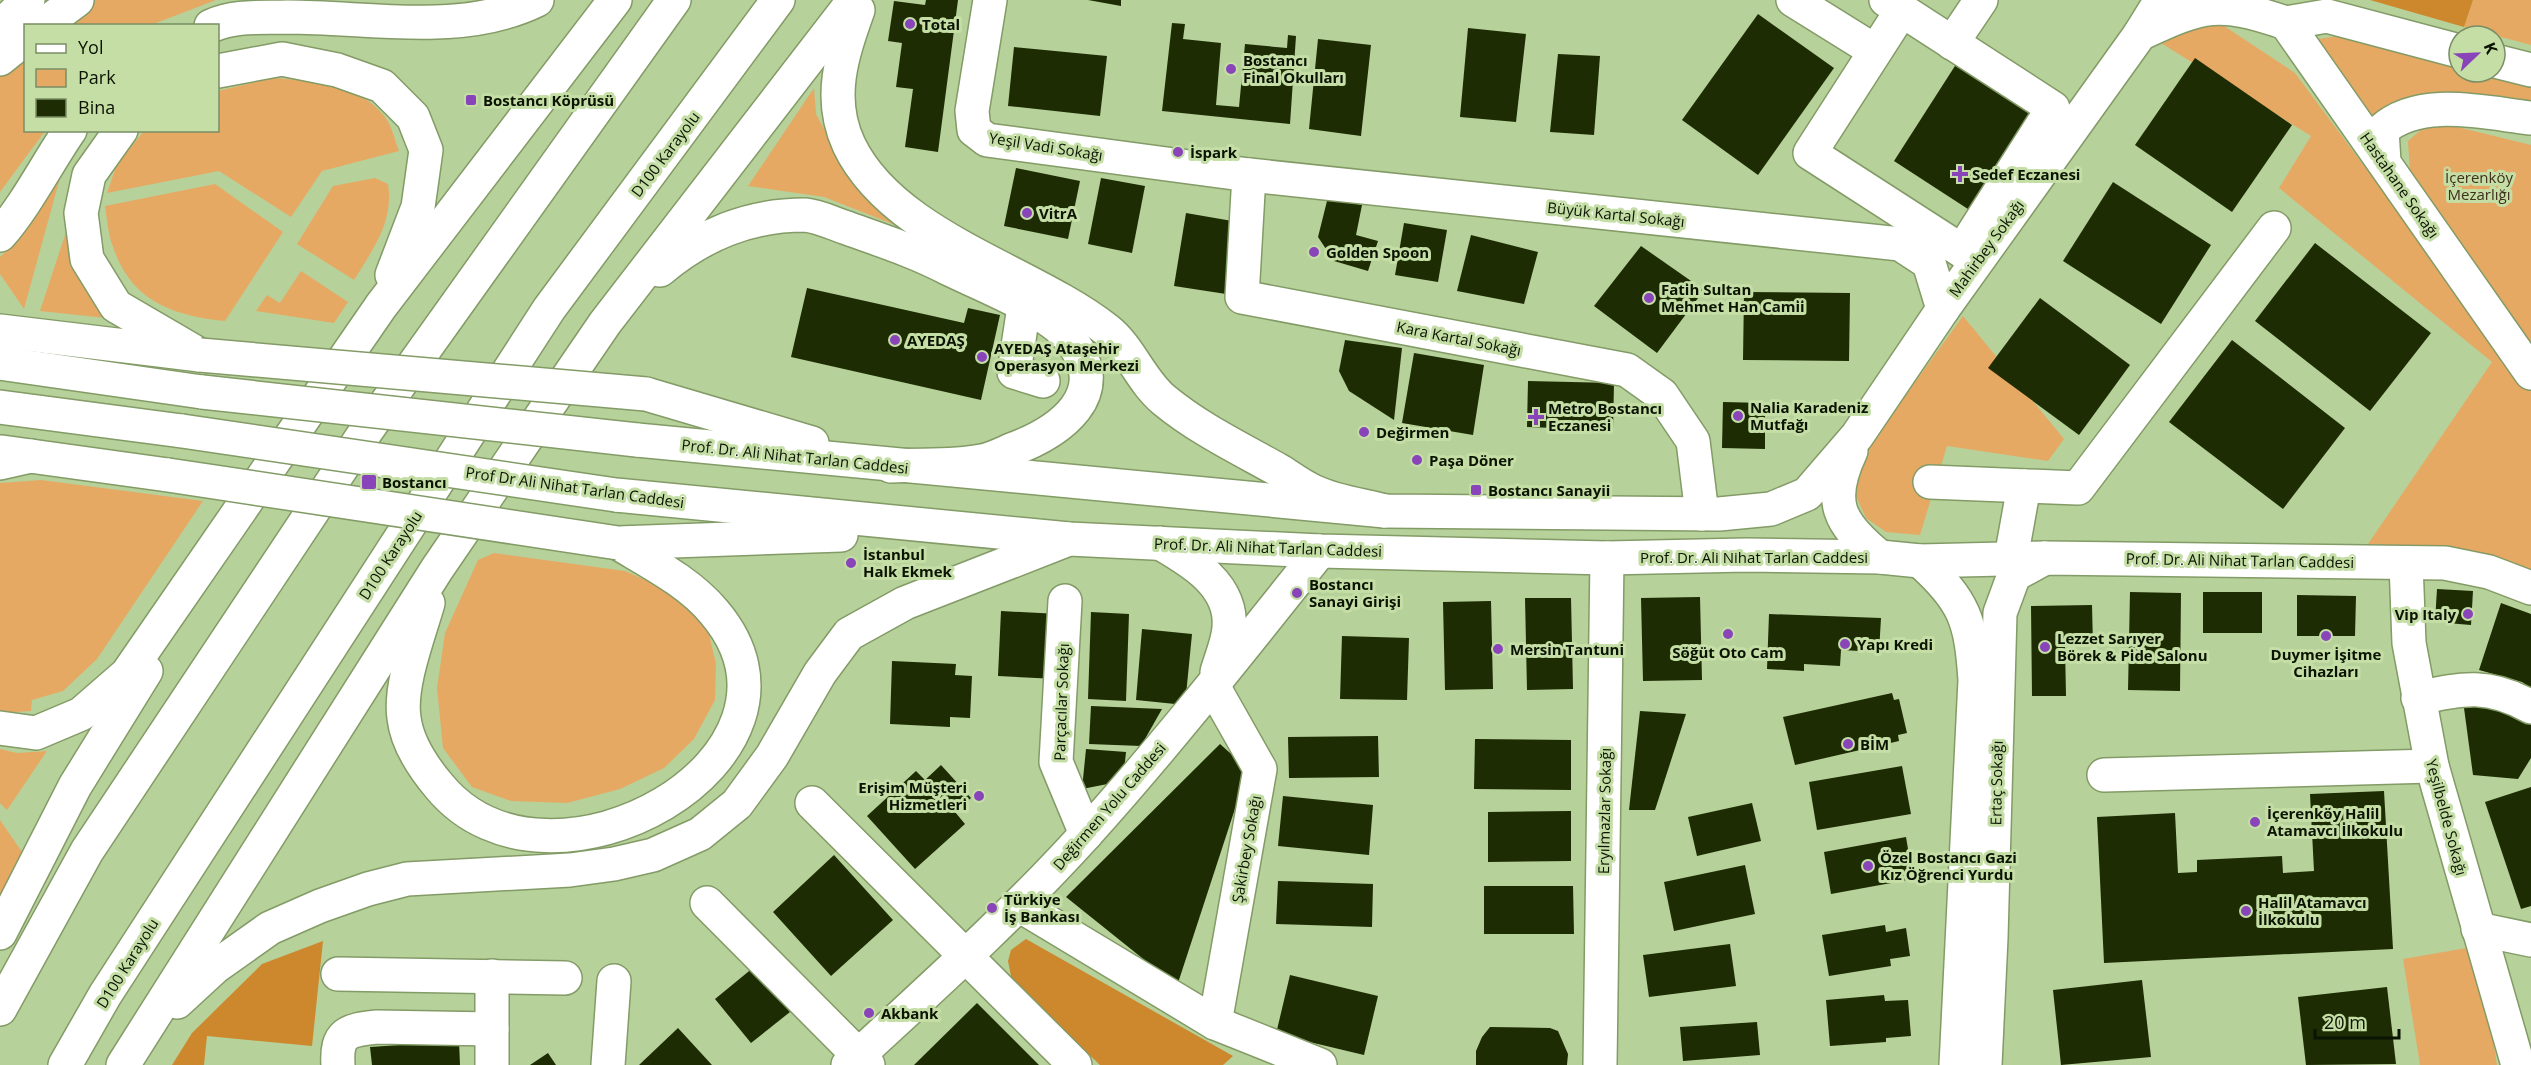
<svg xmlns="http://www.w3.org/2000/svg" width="2531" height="1065" font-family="'Open Sans',sans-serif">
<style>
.green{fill:#e6a964}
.forest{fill:#cd872d}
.building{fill:#1d2c03}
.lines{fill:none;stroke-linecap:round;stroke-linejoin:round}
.minor-casing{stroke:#839b66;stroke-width:36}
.major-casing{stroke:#839b66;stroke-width:36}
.highway-casing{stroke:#839b66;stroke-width:36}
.minor{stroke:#fff;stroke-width:33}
.major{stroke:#fff;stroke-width:33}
.highway{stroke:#fff;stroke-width:33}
.major-bridge-casing{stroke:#839b66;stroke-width:36;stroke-linecap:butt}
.major-bridge{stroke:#fff;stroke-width:33}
.poi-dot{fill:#8844b8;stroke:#c4dea6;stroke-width:2}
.labels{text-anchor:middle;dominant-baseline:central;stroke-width:6;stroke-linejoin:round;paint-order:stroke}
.poi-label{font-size:15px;font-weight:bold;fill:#0b1302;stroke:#c4dea6;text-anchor:start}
.street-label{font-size:15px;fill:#0b1302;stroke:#c4dea6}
.park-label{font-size:15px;fill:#402f1d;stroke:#c4dea6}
</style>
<rect width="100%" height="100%" fill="#b7d19a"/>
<g class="green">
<polygon points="95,0 216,0 151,25 52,26"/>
<polygon points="2473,0 2531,0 2531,45 2464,27"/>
<polygon points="2212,18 2295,73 2531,391 2531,576 2422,547 2368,544 2492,362 2279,188 2311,136 2156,40"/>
<path d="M2338 36 2459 68V72H2474L2531 87V104C2485 99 2412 80 2375 114L2374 128 2318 39Z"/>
<polygon points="25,48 26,130 45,131 0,192 0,73"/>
<path d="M273 78C312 81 359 83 385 117 392 126 395 141 399 151L322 171 291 217 219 171 107 193 117 164 144 131 218 130V91Z"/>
<polygon points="814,88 816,114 853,183 903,228 824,197 748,186"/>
<polygon points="2441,123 2531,145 2531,347 2410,173 2408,141 2421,130"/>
<polygon points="61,174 24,309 0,274 0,257 9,248"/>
<path d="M375 178 388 184C394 222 373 249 354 280L297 244 333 186Z"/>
<path d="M215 184 283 232 225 321C173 316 131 301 113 247 108 234 107 219 105 206Z"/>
<polygon points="66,232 78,273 106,318 40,311"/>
<polygon points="301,271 348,302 334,323 256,311 267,295 280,303"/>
<polygon points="1963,316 2064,439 2048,461 1947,446 1920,535 1886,532 1866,518 1854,492 1857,462"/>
<polygon points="41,480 203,501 97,659 63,691 32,700 31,711 0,713 0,483"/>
<polygon points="494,553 625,571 654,584 687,605 709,634 716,664 715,700 694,739 664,768 620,789 567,803 511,801 472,787 443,748 437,688 445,633 478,560"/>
<polygon points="0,749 17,753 47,751 7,810 0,803"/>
<polygon points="0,820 22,852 0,895"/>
<polygon points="2478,946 2497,1065 2420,1065 2403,959"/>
</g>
<g class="forest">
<polygon points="2370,0 2473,0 2464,27"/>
<polygon points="1026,939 1233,1056 1223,1065 1100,1065 1012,981 1008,961 1011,950"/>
<polygon points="323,941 312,1046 207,1036 204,1065 172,1065 192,1033 262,964"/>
</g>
<g class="building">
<polygon points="926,0 958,0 938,152 905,147 913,89 896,87 902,43 888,41 894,1 925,5"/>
<polygon points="1088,0 1121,0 1121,6"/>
<polygon points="1758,14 1834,68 1758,175 1682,120"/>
<polygon points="1172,23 1185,24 1183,39 1221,43 1216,105 1239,107 1245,44 1287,48 1288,35 1296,36 1290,124 1162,111"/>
<polygon points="1468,28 1526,34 1516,122 1460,117"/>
<polygon points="1318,39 1371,45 1361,136 1309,129"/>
<polygon points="1014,47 1107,56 1100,116 1008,106"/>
<polygon points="1558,54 1600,56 1594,135 1550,132"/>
<polygon points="1962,55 2039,104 1971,211 1894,161"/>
<polygon points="2195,58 2292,125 2232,212 2135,145"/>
<polygon points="1016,168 1080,181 1068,239 1004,226"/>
<polygon points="1101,178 1145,186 1132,253 1088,244"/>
<polygon points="2113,182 2211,245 2161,324 2063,261"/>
<polygon points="1328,197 1362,205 1356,235 1378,241 1368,271 1334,261 1318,237"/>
<polygon points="1186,213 1238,222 1226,294 1174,286"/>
<polygon points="1404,223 1447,230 1438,282 1395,275"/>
<polygon points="1471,235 1538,252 1524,304 1457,291"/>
<polygon points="2315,243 2431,333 2370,411 2255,321"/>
<polygon points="1641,246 1704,290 1657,353 1594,306"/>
<polygon points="807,288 964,323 968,308 1000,315 981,400 791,357"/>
<polygon points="1744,292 1850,293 1849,361 1743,360"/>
<polygon points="2040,298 2130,365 2079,435 1988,368"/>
<polygon points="1345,340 1402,348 1394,420 1349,391 1339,371"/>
<polygon points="2232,340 2345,428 2283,509 2169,422"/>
<polygon points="1414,353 1484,365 1473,435 1402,423"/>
<polygon points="1528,381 1614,383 1613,430 1527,427"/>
<polygon points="1723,402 1765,403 1765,449 1722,448"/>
<polygon points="2437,589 2473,591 2471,625 2435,622"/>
<polygon points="2130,592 2181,593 2180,691 2128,690"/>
<rect x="2203" y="592" width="59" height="41"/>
<polygon points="2297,595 2356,596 2355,636 2297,636"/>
<polygon points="1700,597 1702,680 1643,681 1641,598"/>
<polygon points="1525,598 1571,598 1573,689 1527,690"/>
<polygon points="1491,601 1493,689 1445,690 1443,602"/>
<polygon points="2501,603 2531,614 2531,688 2522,682 2479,670"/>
<polygon points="2092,605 2093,646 2065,646 2066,696 2032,696 2031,606"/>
<polygon points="1001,611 1059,614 1056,679 998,676"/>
<polygon points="1091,612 1129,614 1126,701 1088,699"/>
<polygon points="1769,614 1881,618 1879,652 1841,650 1840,666 1804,664 1804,671 1767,669"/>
<polygon points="1142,629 1192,634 1185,705 1136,700"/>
<polygon points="1342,636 1409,638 1407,700 1340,699"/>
<polygon points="892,661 956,664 955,675 972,676 970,718 950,717 950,727 890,724"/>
<polygon points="1892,693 1894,700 1899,699 1907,733 1898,735 1899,741 1795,765 1783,717"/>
<polygon points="2506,703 2531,719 2531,758 2518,779 2473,775 2464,708"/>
<polygon points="1091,706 1162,709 1141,746 1089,744"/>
<polygon points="1640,711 1686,714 1655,810 1629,810"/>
<polygon points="1378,736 1379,777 1289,778 1288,737"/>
<polygon points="1475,739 1571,740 1571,790 1474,789"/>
<polygon points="1220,744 1248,769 1177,986 1066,897"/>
<polygon points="1086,749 1126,752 1123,781 1082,789"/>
<polygon points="941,765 971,798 955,812 965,824 915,869 867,816 916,771 925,780"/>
<polygon points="1902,766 1911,814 1817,830 1809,782"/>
<polygon points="2531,787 2531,906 2521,909 2485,802"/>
<polygon points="2384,791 2393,949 2104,963 2097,817 2175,813 2178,873 2197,872 2197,860 2282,856 2283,873 2314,871 2310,794"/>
<polygon points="1283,796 1373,805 1369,855 1278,846"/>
<polygon points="1752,803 1761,841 1697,856 1688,817"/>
<polygon points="1571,811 1571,861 1488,862 1488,812"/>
<polygon points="1906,837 1913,879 1831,894 1824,852"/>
<polygon points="834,855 893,920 831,976 773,912"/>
<polygon points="1745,865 1755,914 1674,931 1664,882"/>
<polygon points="1278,881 1373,884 1372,927 1276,924"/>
<polygon points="1484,886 1573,886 1574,934 1484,934"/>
<polygon points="1885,925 1886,932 1906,928 1910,956 1890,959 1891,966 1829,976 1822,935"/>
<polygon points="1730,944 1736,986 1649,997 1643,955"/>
<polygon points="754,967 790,1012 751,1043 715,999"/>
<polygon points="1290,975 1378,996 1364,1055 1276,1034"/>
<polygon points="2142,980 2151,1057 2061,1065 2053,990"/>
<polygon points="2387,987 2396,1064 2306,1065 2298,997"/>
<polygon points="1884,995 1885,1001 1908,1000 1911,1036 1886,1038 1886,1042 1830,1046 1826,1000"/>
<polygon points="977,1003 1039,1065 914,1065"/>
<polygon points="1757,1022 1760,1055 1683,1061 1680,1027"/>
<polygon points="1490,1027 1550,1028 1558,1031 1568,1054 1567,1065 1476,1065 1476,1051 1482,1037"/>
<polygon points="678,1028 712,1065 639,1065"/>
<polygon points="459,1041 460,1065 372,1065 370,1047"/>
<polygon points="548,1053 556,1065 530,1065"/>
</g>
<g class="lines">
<defs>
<g id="minor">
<polyline points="990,0 972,111 974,130 987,140 1249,175 1900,244 1929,263 1943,309"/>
<polyline points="1793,0 1875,51"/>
<polyline points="1886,0 2053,108 1962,251 1810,153 1902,10"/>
<polyline points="2140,34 2161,0"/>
<polyline points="1952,43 1981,0"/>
<polyline points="1249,175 1242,297 1627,370 1662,395 1693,441 1702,514"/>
<polyline points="1024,307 1014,372 1043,381"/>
<polyline points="1930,482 2078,488 2274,228"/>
<path d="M1160 543C1191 561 1233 585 1229 628 1228 642 1221 658 1217 672"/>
<polyline points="2011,558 2024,486"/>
<path d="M1920 561C1965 601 1971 621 1975 680L1956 1065"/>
<polyline points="2406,563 2409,643 2432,766 2518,1065"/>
<polyline points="1065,601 1056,762 1086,834"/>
<polyline points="1213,686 1260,769 1215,1023"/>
<path d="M2418 698C2463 688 2489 683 2531 707"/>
<polyline points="2104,775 2432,766"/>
<polyline points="812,803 1075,1065"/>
<polyline points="707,903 868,1065"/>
<polyline points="1019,905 1215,1023 1320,1065"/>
<polyline points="2478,929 2531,940"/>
<polyline points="338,974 565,978"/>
<polyline points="492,976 492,1065"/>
<path d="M338 1065C336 1033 347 1030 377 1027L492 1029"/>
<polyline points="608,1065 614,981"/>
<path d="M848 1065C929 990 1012 916 1086 834 1168 743 1244 646 1320 551"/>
<polyline points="1600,1065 1607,558"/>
<polyline points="1985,1065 1991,938 2000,613 2014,575 2045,558"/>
</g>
<g id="major">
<polyline points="2286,23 2531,373"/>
<polyline points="2286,23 2327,16 2459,51"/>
<polyline points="42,26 77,0"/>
<polyline points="0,27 28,0"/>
<polyline points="0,59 26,38"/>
<polyline points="2495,61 2531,70"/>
<path d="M2384 162 2382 130C2420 96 2485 113 2531 118"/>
<polyline points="0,331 200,355"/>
<polyline points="0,363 202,392"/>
<polyline points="646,394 812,443"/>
<polyline points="0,407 182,431"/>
<path d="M637 440 1385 511 1719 514 1771 509 1807 494 1857 436 1943 309 2140 34C2204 4 2218 0 2286 23"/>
<path d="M1851 451C1827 502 1838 523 1880 557"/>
<polyline points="2,452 168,475"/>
<polyline points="616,495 1069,539 1320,551 1607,558 1746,555 1880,557 1920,561 2045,558 2445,563 2489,572 2531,588"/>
<polyline points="618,543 841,535"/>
</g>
<g id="highway">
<path d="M858 10C842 55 827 98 849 145 893 237 1031 270 1107 330 1130 348 1141 381 1164 400 1199 429 1241 449 1280 471 1291 478 1303 487 1315 492 1336 502 1362 505 1385 511"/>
<path d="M211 26C236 15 261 18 288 17 369 17 462 37 537 0"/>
<polyline points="218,71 282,59 337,70 382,86 413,117 426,150 418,207 392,275"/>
<polyline points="121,130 89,175 81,213 87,259 116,306 200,355"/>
<path d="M0 235C27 204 46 165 70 130"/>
<path d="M660 270C703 234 749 215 805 215 818 216 832 223 844 227 880 240 915 251 949 269 982 285 1049 311 1070 339 1114 394 1060 432 1011 450 1002 454 992 459 982 461 953 467 920 464 891 466"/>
<polyline points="0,463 31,456"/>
<path d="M428 603C419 635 399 685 404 718 407 743 423 767 439 786 549 920 837 756 714 612 689 582 651 563 618 543"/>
<polyline points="0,728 36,733 81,714 127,674 381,306 615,0"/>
<polyline points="0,933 75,786 146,671"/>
<polyline points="177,1002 215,967 270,928 320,906 368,889 407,879 570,870 614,864 653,855 700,834 737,804 772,756 820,673 849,634 905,603 1069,539"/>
<polyline points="0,1009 87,851 362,437 674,0"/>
<polyline points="65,1065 105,995 549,309 778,0"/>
<polyline points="123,1065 437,569 605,323 854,0"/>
</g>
</defs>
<use href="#minor" class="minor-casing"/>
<use href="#major" class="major-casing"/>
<use href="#highway" class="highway-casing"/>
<use href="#minor" class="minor"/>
<use href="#major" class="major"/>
<use href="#highway" class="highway"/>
<defs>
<g id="major-bridge">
<polyline points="200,355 646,394"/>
<polyline points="202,392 637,440"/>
<polyline points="182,431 616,495"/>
<polyline points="168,475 618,543"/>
</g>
</defs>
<use href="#major-bridge" class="major-bridge-casing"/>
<use href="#major-bridge" class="major-bridge"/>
</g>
<g class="poi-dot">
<circle cx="910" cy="24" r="6"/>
<circle cx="1231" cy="69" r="6"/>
<rect x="465" y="94" width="12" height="12" rx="3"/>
<circle cx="1178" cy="152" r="6"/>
<path d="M1957 165h6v6h6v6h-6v6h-6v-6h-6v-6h6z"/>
<circle cx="1027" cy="213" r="6"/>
<circle cx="1314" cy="252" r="6"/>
<circle cx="1649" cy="298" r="6"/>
<circle cx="895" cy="340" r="6"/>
<circle cx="982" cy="357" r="6"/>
<circle cx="1738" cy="416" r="6"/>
<path d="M1533 408h6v6h6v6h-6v6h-6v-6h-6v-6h6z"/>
<circle cx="1364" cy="432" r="6"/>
<circle cx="1417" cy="460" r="6"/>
<rect x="361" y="474" width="16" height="16" rx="3"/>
<rect x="1470" y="484" width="12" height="12" rx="3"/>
<circle cx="851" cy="563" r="6"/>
<circle cx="1297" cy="593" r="6"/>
<circle cx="2468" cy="614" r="6"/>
<circle cx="1728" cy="634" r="6"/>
<circle cx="2326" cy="636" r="6"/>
<circle cx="1845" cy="644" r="6"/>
<circle cx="2045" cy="647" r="6"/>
<circle cx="1498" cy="649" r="6"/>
<circle cx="1848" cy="744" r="6"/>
<circle cx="979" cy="796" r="6"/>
<circle cx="2255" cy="822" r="6"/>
<circle cx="1868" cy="866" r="6"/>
<circle cx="992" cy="908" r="6"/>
<circle cx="2246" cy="911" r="6"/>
<circle cx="869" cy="1013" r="6"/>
</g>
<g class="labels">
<g class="poi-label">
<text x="922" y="24">Total</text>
<text x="1243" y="60">Bostancı<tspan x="1243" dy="17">Final Okulları</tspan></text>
<text x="483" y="100">Bostancı Köprüsü</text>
<text x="1190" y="152">İspark</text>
<text x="1972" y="174">Sedef Eczanesi</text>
<text x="1039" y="213">VitrA</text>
<text x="1326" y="252">Golden Spoon</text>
<text x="1661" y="289">Fatih Sultan<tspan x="1661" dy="17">Mehmet Han Camii</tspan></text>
<text x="907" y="340">AYEDAŞ</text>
<text x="994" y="348">AYEDAŞ Ataşehir<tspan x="994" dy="17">Operasyon Merkezi</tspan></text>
<text x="1750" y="407">Nalia Karadeniz<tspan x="1750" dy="17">Mutfağı</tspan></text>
<text x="1548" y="408">Metro Bostancı<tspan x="1548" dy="17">Eczanesi</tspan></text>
<text x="1376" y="432">Değirmen</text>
<text x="1429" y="460">Paşa Döner</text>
<text x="382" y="482">Bostancı</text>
<text x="1488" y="490">Bostancı Sanayii</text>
<text x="863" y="554">İstanbul<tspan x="863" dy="17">Halk Ekmek</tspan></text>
<text x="1309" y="584">Bostancı<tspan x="1309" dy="17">Sanayi Girişi</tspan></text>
<text x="2456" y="614" text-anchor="end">Vip Italy</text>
<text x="2057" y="638">Lezzet Sarıyer<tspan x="2057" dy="17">Börek &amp; Pide Salonu</tspan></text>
<text x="1857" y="644">Yapı Kredi</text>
<text x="1510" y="649">Mersin Tantuni</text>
<text x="1728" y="652" text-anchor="middle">Söğüt Oto Cam</text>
<text x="2326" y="654" text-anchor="middle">Duymer İşitme<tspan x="2326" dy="17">Cihazları</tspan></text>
<text x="1860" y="744">BİM</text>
<text x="967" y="787" text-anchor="end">Erişim Müşteri<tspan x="967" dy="17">Hizmetleri</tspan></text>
<text x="2267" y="813">İçerenköy Halil<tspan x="2267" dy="17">Atamavcı İlkokulu</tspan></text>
<text x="1880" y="857">Özel Bostancı Gazi<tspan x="1880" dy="17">Kız Öğrenci Yurdu</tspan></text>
<text x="1004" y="899">Türkiye<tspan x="1004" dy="17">İş Bankası</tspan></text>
<text x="2258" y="902">Halil Atamavcı<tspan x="2258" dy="17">İlkokulu</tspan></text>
<text x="881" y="1013">Akbank</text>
</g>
<g class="street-label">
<text transform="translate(1046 146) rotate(9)">Yeşil Vadi Sokağı</text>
<text transform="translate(665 154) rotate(-53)">D100 Karayolu</text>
<text transform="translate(2400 185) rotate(55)">Hastahane Sokağı</text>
<text transform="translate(1616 214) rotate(6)">Büyük Kartal Sokağı</text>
<text transform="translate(1986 248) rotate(-54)">Mahirbey Sokağı</text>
<text transform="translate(1459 338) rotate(11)">Kara Kartal Sokağı</text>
<text transform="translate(795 456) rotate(6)">Prof. Dr. Ali Nihat Tarlan Caddesi</text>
<text transform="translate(575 487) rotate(8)">Prof Dr Ali Nihat Tarlan Caddesi</text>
<text transform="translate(1268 547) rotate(2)">Prof. Dr. Ali Nihat Tarlan Caddesi</text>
<text transform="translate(390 555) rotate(-57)">D100 Karayolu</text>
<text x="1754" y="557">Prof. Dr. Ali Nihat Tarlan Caddesi</text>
<text transform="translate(2240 560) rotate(1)">Prof. Dr. Ali Nihat Tarlan Caddesi</text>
<text transform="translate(1061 702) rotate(-88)">Parçacılar Sokağı</text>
<text transform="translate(1996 783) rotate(-89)">Ertaç Sokağı</text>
<text transform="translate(1109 806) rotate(-49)">Değirmen Yolu Caddesi</text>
<text transform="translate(1604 811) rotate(-89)">Eryılmazlar Sokağı</text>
<text transform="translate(2447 817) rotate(75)">Yeşilbelde Sokağı</text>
<text transform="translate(1246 849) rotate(-80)">Şakirbey Sokağı</text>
<text transform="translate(127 963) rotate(-58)">D100 Karayolu</text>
</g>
<g class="park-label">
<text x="2479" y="177">İçerenköy<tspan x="2479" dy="17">Mezarlığı</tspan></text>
</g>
</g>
<rect x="24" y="24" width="195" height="108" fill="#c4dea6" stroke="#7a8d64" stroke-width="1.5"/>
<rect x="36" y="44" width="30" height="9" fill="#ffffff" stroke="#7a8d64" stroke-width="1.5"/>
<text x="78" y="54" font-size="18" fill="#0b1302">Yol</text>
<rect x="36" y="69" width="30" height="18" fill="#e6a964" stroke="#7a8d64" stroke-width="1.5"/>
<text x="78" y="84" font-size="18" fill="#0b1302">Park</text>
<rect x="36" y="99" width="30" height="18" fill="#1d2c03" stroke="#7a8d64" stroke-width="1.5"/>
<text x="78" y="114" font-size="18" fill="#0b1302">Bina</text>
<g transform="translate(2477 54) rotate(67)"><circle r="28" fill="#c4dea6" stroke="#7a8d64" stroke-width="1.5"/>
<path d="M0-4.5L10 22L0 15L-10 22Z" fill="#8844b8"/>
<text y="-9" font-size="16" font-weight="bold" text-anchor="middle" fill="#0b1302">K</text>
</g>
<path d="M2315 1029v9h84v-9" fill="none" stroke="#0b1302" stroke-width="3"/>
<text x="2324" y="1029" font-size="18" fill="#0b1302" stroke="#c4dea6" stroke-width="4.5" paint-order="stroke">20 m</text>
</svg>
